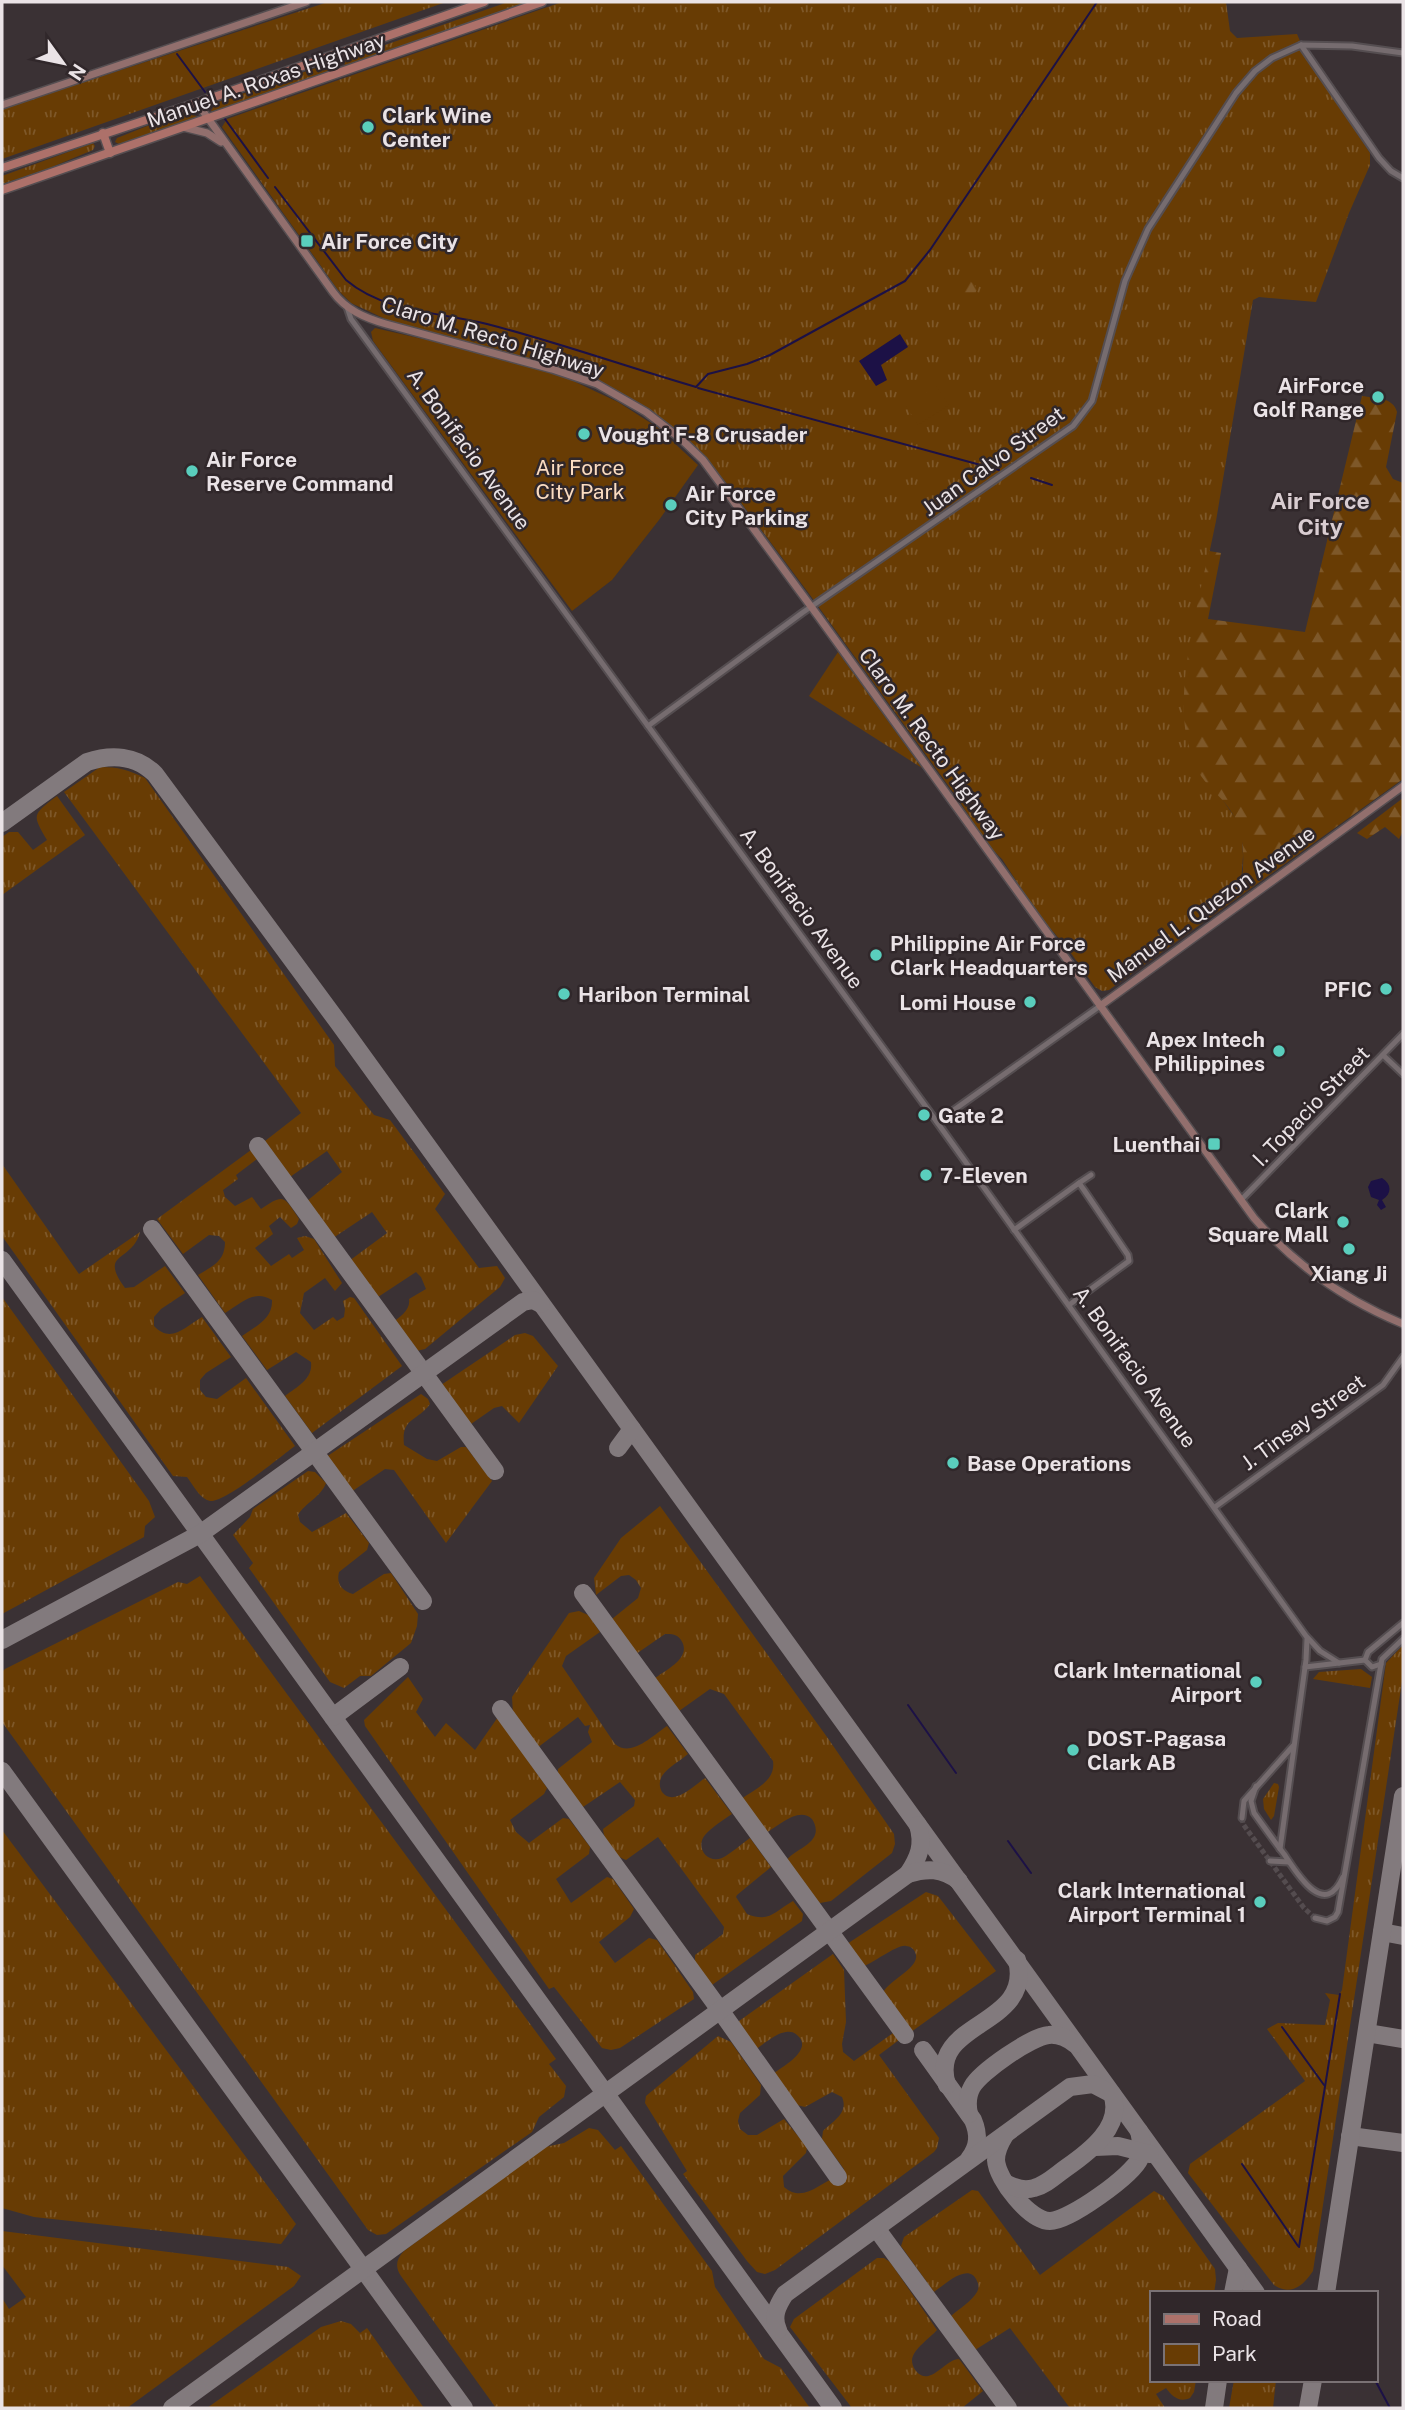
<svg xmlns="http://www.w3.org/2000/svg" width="1405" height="2410" font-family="'Public Sans',sans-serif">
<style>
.grass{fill:url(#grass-tufts)}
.forest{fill:url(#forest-firs)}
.park{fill:#683c04}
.water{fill:#1c1146}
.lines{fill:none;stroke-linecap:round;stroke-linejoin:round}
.stream{stroke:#1c1146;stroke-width:2}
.taxiway{stroke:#827a7d;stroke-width:18}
.street-tunnel{stroke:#544c4f;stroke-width:5;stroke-dasharray:5 2.5;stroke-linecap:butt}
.street-casing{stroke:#554e51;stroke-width:9}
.secondary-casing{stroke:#554e51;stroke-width:10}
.primary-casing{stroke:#554e51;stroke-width:11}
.street{stroke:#766c6f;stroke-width:5}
.secondary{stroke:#926f6d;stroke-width:7}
.primary{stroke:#ad716a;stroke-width:8}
.poi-dot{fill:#5acebd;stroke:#30272a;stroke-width:2.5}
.labels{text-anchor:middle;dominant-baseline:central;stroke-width:5;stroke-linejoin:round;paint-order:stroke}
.street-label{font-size:21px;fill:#eae3e6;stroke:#30272a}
.poi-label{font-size:21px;font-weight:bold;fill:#eae3e6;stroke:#30272a;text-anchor:start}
.park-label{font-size:21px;fill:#fbdcc1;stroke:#30272a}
.neighbourhood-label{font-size:23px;font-weight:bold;fill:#d9cdd1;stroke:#30272a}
</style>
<defs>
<pattern id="grass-tufts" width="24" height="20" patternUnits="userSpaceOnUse" patternTransform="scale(1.75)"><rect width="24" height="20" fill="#683c04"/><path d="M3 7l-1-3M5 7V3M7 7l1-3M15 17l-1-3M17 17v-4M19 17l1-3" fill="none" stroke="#7e5829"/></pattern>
<pattern id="forest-firs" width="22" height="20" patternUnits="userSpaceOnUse" patternTransform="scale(1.75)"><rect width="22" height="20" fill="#683c04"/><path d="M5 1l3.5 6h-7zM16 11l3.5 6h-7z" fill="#7e5829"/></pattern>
</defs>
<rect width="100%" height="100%" fill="#3a3134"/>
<g class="grass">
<polygon points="328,2 446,2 2,159 2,109"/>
<polygon points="508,2 528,2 347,66 344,64 348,58"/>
<polygon points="562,2 1226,2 1230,31 1237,38 1297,34 1309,62 1370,153 1370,165 1349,213 1316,302 1259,297 1253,300 1216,521 1195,621 1201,775 1222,799 1238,822 1242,835 1243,856 1240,896 1109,990 1102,991 1095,987 1068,949 1038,914 1002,859 988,845 958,799 810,595 724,480 692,444 653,412 606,384 505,352 394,323 351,303 338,290 222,127 227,119"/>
<polygon points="324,65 329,68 327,73 216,111 211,111 216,103"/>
<polygon points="180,113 191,113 197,117 119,144 115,142 117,138"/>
<polygon points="93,143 95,146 93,150 47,169 2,184 2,176"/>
<polygon points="838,652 922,768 809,696"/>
<path d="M100 767C118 767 129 770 145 778L334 1045 335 1066 374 1115 390 1120 445 1194 435 1209 479 1268 497 1266 505 1278 500 1287 425 1349 412 1352 392 1323C400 1317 411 1310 409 1299L426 1289 421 1277 416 1272 375 1299 349 1261 387 1233 372 1212 333 1238 307 1201 342 1172 327 1151 290 1177 265 1141 301 1113 64 792Z"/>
<path d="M57 796 85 835 2 895V837L9 832H18L33 850 47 840C32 814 32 815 57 796Z"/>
<path d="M251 1150 257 1159 236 1175 238 1179 223 1190 225 1197 235 1206 252 1197 261 1209C284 1193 284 1196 299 1219L297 1224 291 1228 280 1217 269 1226 273 1234 255 1248 271 1266 289 1254 292 1258 304 1250 297 1238 305 1236 314 1239 342 1283 335 1291 325 1278 304 1293 300 1313 314 1330 333 1317 337 1321 344 1317 345 1309 343 1301 350 1297 354 1298 402 1366 312 1433 285 1396C298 1386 313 1379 311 1362L296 1352 267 1370 242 1336C256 1326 273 1319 272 1300 254 1289 241 1303 225 1313L198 1275C213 1266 225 1261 225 1242L219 1236 209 1235 183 1254 157 1219Z"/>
<path d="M2 1164 79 1274 140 1232C132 1263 98 1251 125 1288L134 1287 165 1266 185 1293 161 1309 154 1317V1326C171 1344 185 1327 202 1317L231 1357 206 1373 200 1380V1390L206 1397 217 1399 246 1378 295 1446C281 1456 225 1503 210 1501 200 1499 193 1485 187 1477L173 1476 2 1236Z"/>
<polygon points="2,1297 149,1501 155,1517 145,1526 144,1537 2,1614"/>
<polygon points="525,1333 533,1336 558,1366 519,1423 502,1406 494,1408 471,1424 441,1385 515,1335"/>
<path d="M421 1394 428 1399 430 1404C417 1422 401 1417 404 1445L427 1459 437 1461 461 1447H466L492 1481 446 1543 394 1470 385 1469 351 1492 326 1457Z"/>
<path d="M308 1471 315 1472 326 1483C321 1497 305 1503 298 1515L300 1522 312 1532 346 1513 369 1543 367 1550 339 1572C336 1584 342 1591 353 1594L384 1574 391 1573 418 1614 417 1626 411 1643 371 1676H360L344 1688 330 1682 249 1568 253 1563 233 1535 250 1517 253 1509Z"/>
<path d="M660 1506 827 1737 894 1834 895 1844 892 1853 831 1901 820 1903 817 1900 786 1861C793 1851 811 1846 815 1835 817 1830 815 1823 812 1819 799 1806 778 1826 766 1833L741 1799C755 1789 776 1781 773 1761L724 1694 710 1689 679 1711 654 1679C665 1670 693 1658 681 1640 677 1634 672 1634 665 1634L636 1654 612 1619 638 1598 641 1588 636 1580 629 1575 621 1576 596 1595 594 1578 621 1538Z"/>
<polygon points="200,1576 556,2059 549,2064 566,2086 564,2097 539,2117 532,2132 386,2234 377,2235 368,2230 2,1722 2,1672 5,1669 178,1582 187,1584"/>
<path d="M579 1611 588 1615 600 1632 566 1656 562 1666 615 1744C631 1758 652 1736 667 1726L688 1754C680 1761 668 1767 662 1776 659 1781 659 1787 662 1792 673 1807 695 1785 705 1778L732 1814C723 1820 712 1827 705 1835 695 1847 707 1864 722 1858 732 1853 741 1844 750 1838L771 1867 737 1895 736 1897 747 1914C769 1923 774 1912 793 1901L803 1914 802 1921 712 1985 695 1963V1955L723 1934 724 1927 658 1837 626 1860C614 1856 604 1841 603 1829L634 1806 635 1800 620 1782 583 1807 558 1776V1769L592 1742 588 1732 590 1725 585 1726 578 1717 537 1748 513 1713 512 1697 569 1613Z"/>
<path d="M1403 1645V1675L1313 2271C1303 2286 1291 2296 1274 2285L1188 2173 1190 2164 1305 2081 1267 2029 1278 2023 1325 2025 1330 2000 1325 1993 1339 1995 1342 1990 1386 1663Z"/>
<polygon points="1361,1669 1372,1677 1370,1688 1313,1679 1319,1672"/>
<polygon points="408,1677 423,1699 416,1712 435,1737 446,1723 475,1750 498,1717 547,1788 544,1794 510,1820 516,1832 529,1843 563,1818 569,1819 590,1847 589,1854 556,1879 571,1903 607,1877 613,1879 634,1909 630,1917 599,1942 615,1963 649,1938 657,1940 693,1992 694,1999 620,2048 611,2050 602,2048 554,1987 549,1989 365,1726 364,1720"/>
<polygon points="1274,1783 1278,1784 1279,1787 1274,1816 1271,1820 1264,1809 1263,1799"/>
<polygon points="2,1830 296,2224 281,2244 34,2217 2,2208"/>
<path d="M926 1892 938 1896 996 1971 911 2032 883 1993C888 1980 923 1967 915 1952 914 1949 910 1946 906 1946 897 1944 873 1964 861 1967L847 1944Z"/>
<path d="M833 1954 844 1970 846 2022 842 2044 843 2052 854 2061 893 2033 899 2040 879 2055 939 2138 937 2148 934 2152 775 2270 765 2274 757 2272 747 2261 683 2174 687 2171 645 2103 646 2096 718 2036 731 2042 761 2085 760 2095 740 2113 738 2121 740 2129 748 2135H757L784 2119 807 2147 806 2153 783 2176 784 2187C804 2204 819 2182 838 2177L844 2169 822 2139 823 2131C833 2121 849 2113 842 2097L832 2092 805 2107 797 2105 774 2073C784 2066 814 2049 797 2035 794 2032 790 2031 786 2032 776 2033 764 2044 756 2049L740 2028 739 2021Z"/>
<path d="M589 2128 598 2130 615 2150 621 2146 712 2271 715 2287 764 2359 781 2368 810 2408H496L401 2276C395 2267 396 2259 404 2251L545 2147 564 2143Z"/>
<path d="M972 2190 978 2191 1040 2275 1154 2191 1163 2196 1215 2269 1216 2280 1214 2293H1151V2380H1196L1194 2392 1190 2398C1179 2403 1172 2396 1166 2388L1156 2394 1165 2408H1070L1010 2328 975 2350 951 2316C959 2309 972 2301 977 2292 979 2288 979 2285 977 2281 969 2261 944 2285 934 2292L901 2246 904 2237Z"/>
<polygon points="2,2231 288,2267 301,2276 294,2286 127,2408 2,2408 2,2298 9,2309 26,2297 2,2265"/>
<path d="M877 2258H884L890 2262 937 2330C930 2338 913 2349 912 2360 912 2364 913 2367 916 2371 930 2388 945 2359 959 2359L983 2391 962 2408H852L790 2327 794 2319Z"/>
<polygon points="341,2321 351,2324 360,2333 367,2328 424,2408 207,2408 321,2327"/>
<polygon points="1234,2380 1276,2380 1273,2408 1229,2408"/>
</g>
<g class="forest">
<path d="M962 277C970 279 974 282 977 290L972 297 969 299C961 295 957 292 956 283Z"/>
<path d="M1362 396C1375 398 1393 397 1397 412L1386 467 1393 479 1403 483V779L1240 896C1244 869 1247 836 1232 813 1224 799 1210 789 1201 776 1196 768 1192 755 1189 746 1173 697 1198 603 1209 551L1221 553 1208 619 1305 632Z"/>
<polygon points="1403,798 1403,831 1399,839 1385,827 1367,839 1357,833"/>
</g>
<g class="park">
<polygon points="375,328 497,356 569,379 618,402 657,427 698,465 659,520 612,580 572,611 373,341 371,332"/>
<polygon points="936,386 949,405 918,425 906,406"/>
</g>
<g class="water">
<polygon points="900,334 908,347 881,365 887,380 876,386 859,361"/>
<path d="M1382 1178C1392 1184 1392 1194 1382 1200L1386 1207 1381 1210 1377 1205 1379 1200 1371 1197 1368 1187 1371 1181Z"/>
</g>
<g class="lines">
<g class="stream">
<polyline points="177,54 205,92"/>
<polyline points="225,119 268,178"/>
<path d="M275 187 346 280C385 313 440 312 487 324 557 342 627 367 696 387L708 374 747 364 770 355 905 281 930 250 1097 2"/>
<polyline points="698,388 999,470"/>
<polyline points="1031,478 1052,485"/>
<polyline points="908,1705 956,1773"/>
<polyline points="1008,1841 1031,1873"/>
<polyline points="1282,2027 1324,2085"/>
<polyline points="1242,2164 1298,2246"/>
<polyline points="1299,2247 1340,1994"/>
<polyline points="1375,2380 1390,2408"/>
</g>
<g class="taxiway">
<path d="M2 823 87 762C111 754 136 755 155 774L338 1022 1256 2293"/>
<polyline points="258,1146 495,1471"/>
<polyline points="152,1229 423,1601"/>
<polyline points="2,1260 833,2408"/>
<polyline points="618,1448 632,1429"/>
<polyline points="583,1593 905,2035"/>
<polyline points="2,1640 200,1534 523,1302 533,1300 541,1304"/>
<polyline points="501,1709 720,2010 838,2177"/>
<polyline points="333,1717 400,1667"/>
<polyline points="2,1771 464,2408"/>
<path d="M908 1874C919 1857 924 1845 918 1825"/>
<polyline points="1382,1932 1403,1936"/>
<polyline points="1367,2033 1403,2039"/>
<path d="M923 2050 973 2120C979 2134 979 2146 969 2159"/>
<path d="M947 2085C927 2020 1034 2028 1017 1960"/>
<path d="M969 2114C967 2105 967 2096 972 2087 980 2072 1032 2036 1049 2035 1059 2034 1067 2038 1075 2044"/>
<path d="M1005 2135C1000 2143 996 2151 996 2160 997 2180 1030 2221 1050 2221 1069 2221 1133 2175 1140 2158 1143 2149 1141 2140 1139 2131"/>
<polyline points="1350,2136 1403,2143"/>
<polyline points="1095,2147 1118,2146 1150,2154"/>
<polyline points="876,2228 1008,2408"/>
<polyline points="1233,2293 1238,2268"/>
<polyline points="1326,2293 1403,1796"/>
<path d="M778 2330C772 2317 777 2306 785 2294L1070 2087 1093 2084 1112 2094C1124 2126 1089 2152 1066 2168 1056 2175 1046 2185 1034 2188 1024 2191 1016 2188 1007 2184"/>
<path d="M172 2408 908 1874C927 1868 942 1868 959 1881"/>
<polyline points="1214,2408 1218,2380"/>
<polyline points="1308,2408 1313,2380"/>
</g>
<polyline class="street-tunnel" points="1242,1818 1243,1824 1304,1908 1315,1918"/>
<defs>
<g id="street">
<polyline points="1301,45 1379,158 1391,171 1403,178"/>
<polyline points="347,307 351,319 929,1111 1306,1636 1320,1651 1339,1663"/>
<polyline points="648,726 802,613 1073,426 1092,401 1125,281 1148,229 1236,93 1255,71 1272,58 1301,45 1352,46 1403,53"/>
<polyline points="1383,1055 1403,1074"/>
<polyline points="937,1122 1100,1006"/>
<polyline points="1079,1183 1091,1175"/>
<polyline points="1241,1200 1403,1034"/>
<polyline points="1014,1230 1079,1183 1084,1190 1128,1255 1129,1261 1069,1305"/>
<polyline points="1215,1507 1383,1385 1403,1357"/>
<polyline points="1365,1660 1368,1652 1403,1623"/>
<polyline points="1365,1660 1372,1667 1381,1664"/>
<polyline points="1305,1667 1365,1660"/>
<path d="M1256 1786 1251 1801 1254 1813C1264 1827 1274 1841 1284 1854 1296 1872 1324 1920 1343 1877"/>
<polyline points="1242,1818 1244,1801 1293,1746"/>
<polyline points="1280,1849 1306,1660 1307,1639"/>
<polyline points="1270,1861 1289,1862"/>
<polyline points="1315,1918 1327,1921 1335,1917 1338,1912 1381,1664 1382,1659 1403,1639"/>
</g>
<g id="secondary">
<path d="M197 103 333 292C346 310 365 318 386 324L552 369 597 384 646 412 681 439 703 460 818 616 1254 1218C1296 1266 1345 1300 1403 1324"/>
<polyline points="2,105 306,2"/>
<polyline points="183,127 207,133 221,142"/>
<polyline points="1100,1006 1403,786"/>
</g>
<g id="primary">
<polyline points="103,133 110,153"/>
<polyline points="2,168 197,103 484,2"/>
<polyline points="2,190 542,2"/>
</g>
</defs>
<use href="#street" class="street-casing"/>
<use href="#secondary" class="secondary-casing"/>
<use href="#primary" class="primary-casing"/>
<use href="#street" class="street"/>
<use href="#secondary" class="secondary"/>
<use href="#primary" class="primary"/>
</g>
<g class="poi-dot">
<circle cx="368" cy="127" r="7"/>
<rect x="300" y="234" width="14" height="14" rx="3.5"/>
<circle cx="1378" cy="397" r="7"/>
<circle cx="584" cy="434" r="7"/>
<circle cx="192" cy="471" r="7"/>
<circle cx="671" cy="505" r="7"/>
<circle cx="876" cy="955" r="7"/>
<circle cx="1386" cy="989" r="7"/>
<circle cx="564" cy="994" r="7"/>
<circle cx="1030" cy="1002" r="7"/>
<circle cx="1279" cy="1051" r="7"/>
<circle cx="924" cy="1115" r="7"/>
<rect x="1207" y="1137" width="14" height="14" rx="3.5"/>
<circle cx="926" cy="1175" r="7"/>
<circle cx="1343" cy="1222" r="7"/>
<circle cx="1349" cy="1249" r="7"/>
<circle cx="953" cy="1463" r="7"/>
<circle cx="1256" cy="1682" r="7"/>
<circle cx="1073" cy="1750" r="7"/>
<circle cx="1260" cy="1902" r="7"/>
</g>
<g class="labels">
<g class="street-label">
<text transform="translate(266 80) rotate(-19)">Manuel A. Roxas Highway</text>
<text transform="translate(493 337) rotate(17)">Claro M. Recto Highway</text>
<text transform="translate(469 449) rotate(54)">A. Bonifacio Avenue</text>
<text transform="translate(993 461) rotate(-36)">Juan Calvo Street</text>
<text transform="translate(932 744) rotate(54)">Claro M. Recto Highway</text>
<text transform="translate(1211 904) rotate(-36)">Manuel L. Quezon Avenue</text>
<text transform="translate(802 908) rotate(54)">A. Bonifacio Avenue</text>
<text transform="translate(1311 1106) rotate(-46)">I. Topacio Street</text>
<text transform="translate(1135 1367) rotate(54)">A. Bonifacio Avenue</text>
<text transform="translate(1303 1422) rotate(-36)">J. Tinsay Street</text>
</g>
<g class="poi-label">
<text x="382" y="115">Clark Wine<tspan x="382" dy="24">Center</tspan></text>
<text x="321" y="241">Air Force City</text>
<text x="1364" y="385" text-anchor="end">AirForce<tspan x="1364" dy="24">Golf Range</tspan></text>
<text x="598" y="434">Vought F-8 Crusader</text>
<text x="206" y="459">Air Force<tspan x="206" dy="24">Reserve Command</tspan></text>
<text x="685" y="493">Air Force<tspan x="685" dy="24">City Parking</tspan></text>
<text x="890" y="943">Philippine Air Force<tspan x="890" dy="24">Clark Headquarters</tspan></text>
<text x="1372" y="989" text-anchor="end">PFIC</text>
<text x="578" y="994">Haribon Terminal</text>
<text x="1016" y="1002" text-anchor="end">Lomi House</text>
<text x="1265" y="1039" text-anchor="end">Apex Intech<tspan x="1265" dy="24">Philippines</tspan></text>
<text x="938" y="1115">Gate 2</text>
<text x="1200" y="1144" text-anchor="end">Luenthai</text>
<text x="940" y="1175">7-Eleven</text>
<text x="1329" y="1210" text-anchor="end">Clark<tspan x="1329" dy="24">Square Mall</tspan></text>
<text x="1349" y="1273" text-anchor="middle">Xiang Ji</text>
<text x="967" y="1463">Base Operations</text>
<text x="1242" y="1670" text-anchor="end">Clark International<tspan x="1242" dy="24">Airport</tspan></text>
<text x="1087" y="1738">DOST-Pagasa<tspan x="1087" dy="24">Clark AB</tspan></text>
<text x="1246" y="1890" text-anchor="end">Clark International<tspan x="1246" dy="24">Airport Terminal 1</tspan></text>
</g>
<g class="park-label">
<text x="580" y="467">Air Force<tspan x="580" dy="24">City Park</tspan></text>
</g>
<g class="neighbourhood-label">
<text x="1320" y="500">Air Force<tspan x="1320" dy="26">City</tspan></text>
</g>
</g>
<rect width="1405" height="2410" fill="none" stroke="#eae3e6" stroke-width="7"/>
<rect x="1150" y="2291" width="228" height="91" fill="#30272a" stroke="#7a7275" stroke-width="2"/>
<rect x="1164" y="2314" width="35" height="10" fill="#ad716a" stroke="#7a7275" stroke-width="2"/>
<text x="1212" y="2326" font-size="21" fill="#eae3e6">Road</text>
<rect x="1164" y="2344" width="35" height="21" fill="#683c04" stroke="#7a7275" stroke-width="2"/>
<text x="1212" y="2361" font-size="21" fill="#eae3e6">Park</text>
<g transform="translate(63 63) rotate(123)" stroke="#30272a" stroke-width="5" paint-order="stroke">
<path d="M0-5L12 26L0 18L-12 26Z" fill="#eae3e6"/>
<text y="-10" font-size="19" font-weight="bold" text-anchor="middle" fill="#eae3e6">N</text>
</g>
</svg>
